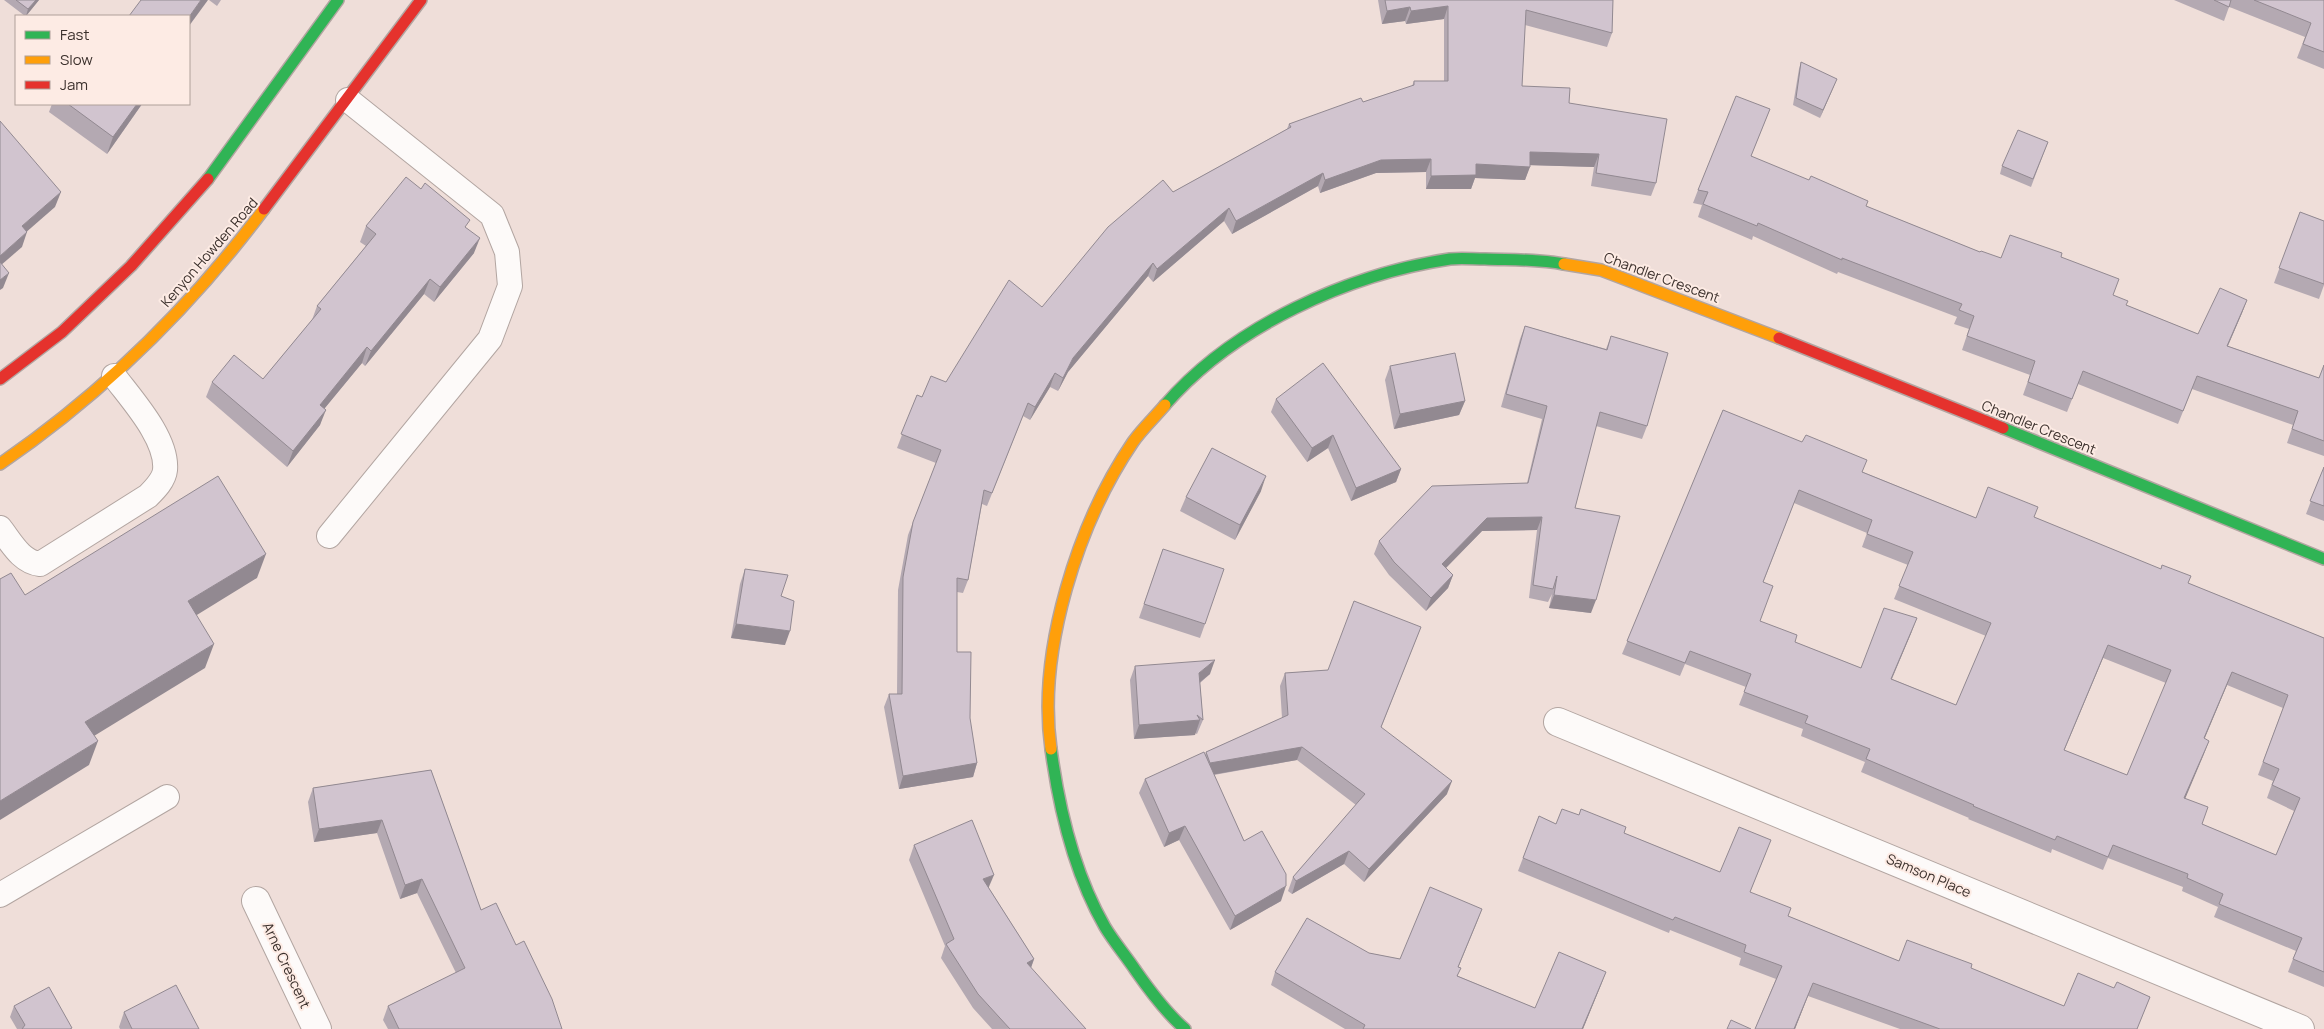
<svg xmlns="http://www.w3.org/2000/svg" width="2324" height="1029" font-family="Manrope,sans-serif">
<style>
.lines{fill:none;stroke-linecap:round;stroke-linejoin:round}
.lane-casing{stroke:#b2a5a1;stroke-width:26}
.street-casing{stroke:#b2a5a1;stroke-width:30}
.fast-casing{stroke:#b2a5a1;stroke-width:14}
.slow-casing{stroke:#b2a5a1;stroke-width:14}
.jam-casing{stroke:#b2a5a1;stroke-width:14}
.lane{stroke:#fdfaf9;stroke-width:24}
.street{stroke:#fdfaf9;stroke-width:28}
.fast{stroke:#30b455;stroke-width:11}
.slow{stroke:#ff9f0a;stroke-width:11}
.jam{stroke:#e5322d;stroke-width:11}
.wall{fill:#b4a9b2;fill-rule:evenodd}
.shaded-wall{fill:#928991}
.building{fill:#d1c4cf;stroke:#928991;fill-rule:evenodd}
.labels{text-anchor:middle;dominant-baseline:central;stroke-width:4;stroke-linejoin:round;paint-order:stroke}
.street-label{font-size:14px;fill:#3b302c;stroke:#fdebe4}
</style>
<rect width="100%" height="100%" fill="#efded9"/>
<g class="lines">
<defs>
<g id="lane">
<path d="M0 528C11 542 21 562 40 564L148 496C155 489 164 480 165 470 168 439 132 400 114 376"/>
<polyline points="329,536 490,339 510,286 507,252 492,215 348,100"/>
<polyline points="0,895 167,797"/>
</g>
<g id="street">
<polyline points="1558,722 2300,1029"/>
<polyline points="256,901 317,1029"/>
</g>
<g id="fast">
<polyline points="208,179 338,0"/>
<path d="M1165 405C1233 326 1349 274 1450 259 1461 258 1473 259 1485 259 1511 260 1537 259 1564 264"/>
<polyline points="2003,428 2324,559"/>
<path d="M1051 749C1059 809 1074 873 1105 927 1114 942 1126 956 1136 971 1150 991 1166 1013 1185 1029"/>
</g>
<g id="slow">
<polyline points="1564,264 1601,270 1779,338"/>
<path d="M0 464C102 394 190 308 264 209"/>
<path d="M1051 749C1037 651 1078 523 1133 442 1142 429 1155 417 1165 405"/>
</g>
<g id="jam">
<polyline points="264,209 421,0"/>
<polyline points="1779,338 2003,428"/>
<polyline points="0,379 62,332 131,266 208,179"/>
</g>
</defs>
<use href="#lane" class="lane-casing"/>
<use href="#street" class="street-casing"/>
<use href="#fast" class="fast-casing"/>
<use href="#slow" class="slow-casing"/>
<use href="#jam" class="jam-casing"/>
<use href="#lane" class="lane"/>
<use href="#street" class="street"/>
<use href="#fast" class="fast"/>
<use href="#slow" class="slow"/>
<use href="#jam" class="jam"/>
</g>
<g class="wall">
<polygon points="4,0 39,0 26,16 25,16"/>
<polygon points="209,0 221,0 217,6"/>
<polygon points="1378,0 1613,0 1612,33 1607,47 1525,25 1522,86 1569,103 1656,183 1651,196 1591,186 1594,167 1530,165 1525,180 1475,178 1471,189 1426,189 1426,172 1376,173 1320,193 1318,186 1232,234 1224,221 1153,282 1148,276 1068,372 1058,391 1050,387 1030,420 1023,416 987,506 982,504 968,580 963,593 957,592 957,652 977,763 973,777 899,789 884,707 889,694 897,694 898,590 908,535 936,463 897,448 917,395 922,397 946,382 1042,307 1173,192 1287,129 1289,124 1363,102 1412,86 1414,81 1444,81 1444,19 1406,24 1405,21 1382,24"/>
<polygon points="2174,0 2324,0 2324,69 2297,58 2305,37 2232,8 2229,7 2224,21"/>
<polygon points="1801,62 1834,86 1820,118 1793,105 1799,69"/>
<polygon points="52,104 142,104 107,154 49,112"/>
<polygon points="1770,109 1751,156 1866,206 1980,252 2001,258 2061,257 2126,305 2198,334 2247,300 2242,313 2228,346 2319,378 2324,365 2324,456 2287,443 2293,425 2192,389 2178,424 2078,384 2067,412 2023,395 2030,375 1962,350 1969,329 1954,324 1957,317 1838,272 1837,274 1753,236 1752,240 1698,217 1702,205 1693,203 1698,190"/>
<polygon points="2048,142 2031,187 2000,174 2002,166"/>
<polygon points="2300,212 2324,221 2324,285 2319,299 2274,283"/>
<polygon points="366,226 467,228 474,253 434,302 424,294 365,366 362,363 324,409 320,425 287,467 206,397 212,382 263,379 312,320 317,306 366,246 360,242"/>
<polygon points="1525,326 1606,349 1611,336 1647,426 1642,439 1596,426 1575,508 1591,613 1549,608 1552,594 1548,602 1529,598 1537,530 1482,531 1446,568 1453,575 1448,588 1426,611 1389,575 1374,554 1379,541 1527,483 1542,419 1501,407 1520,339"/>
<polygon points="1390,366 1465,401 1459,415 1394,429 1385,380"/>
<polygon points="1276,399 1401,469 1396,482 1351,501 1328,448 1307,462 1271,412"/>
<path d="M1723 410 1863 472 1976 518 2034 517 2188 583 2324 638V987L2288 972 2296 951 2214 917 2218 907 2182 891 2183 887 2108 858 2103 870 2052 849 2051 853 1968 819 1969 818 1861 772 1865 762 1801 736 1803 729 1739 705 1746 687 1685 664 1680 676 1622 654ZM1794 503 1867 533 1862 547 1908 565 1894 599 1986 636 1956 705 1892 679 1912 631 1861 668 1795 642 1760 621 1763 583ZM2103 658 2166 683 2127 775 2064 750ZM2227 685 2283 708 2258 775 2273 781 2267 798 2294 811 2276 855 2202 824 2185 798 2209 741 2204 739Z"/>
<polygon points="2324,467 2324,521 2306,514"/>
<polygon points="1261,491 1235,540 1180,511 1186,497"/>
<polygon points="1163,549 1205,624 1200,638 1139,618"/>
<polygon points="745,569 781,596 785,645 731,638 740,584"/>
<polygon points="1421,627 1381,728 1447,794 1364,882 1344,864 1292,894 1288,891 1293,877 1356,805 1297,760 1214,775 1244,841 1281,901 1230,930 1179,840 1164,847 1139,793 1145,779 1205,755 1206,752 1282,718 1280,686 1285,673 1328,670"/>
<polygon points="1135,666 1210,674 1200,683 1203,720 1197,734 1195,733 1195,735 1134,739 1130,680"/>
<polygon points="431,770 481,910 516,945 562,1029 388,1029 383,1020 388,1006 456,973 417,893 400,899 377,833 314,842 308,802 313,788"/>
<polygon points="1539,816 1556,824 1624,833 1720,872 1766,853 1750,892 1788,916 1899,961 1971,968 2064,1006 2114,988 2150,997 2137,1029 1900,1029 1808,996 1795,1029 1755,1029 1776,979 1739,965 1741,958 1670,930 1669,933 1518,871"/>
<polygon points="914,845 989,888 1034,959 1031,968 1086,1029 992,1029 973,1008 941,958 945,946 909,860"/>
<polygon points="1482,909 1458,967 1458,976 1535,1008 1606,972 1583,1029 1345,1029 1271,985 1275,972 1369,953 1400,959"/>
<polygon points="14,1006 72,1029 17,1029 10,1017"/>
<polygon points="124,1012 199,1029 120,1029 119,1027"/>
</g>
<g class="shaded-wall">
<polygon points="36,0 39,0 26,16 28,9"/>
<polygon points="201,0 208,0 189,26 189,17"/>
<polygon points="1448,6 1444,19 1406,24 1411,11"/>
<polygon points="1410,7 1405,21 1382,24 1387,11"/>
<polygon points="1837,79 1834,86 1820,118 1823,110"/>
<polygon points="137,104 142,104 107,154 113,137"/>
<polygon points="1530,152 1599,154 1594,167 1525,165"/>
<polygon points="1431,159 1426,172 1376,173 1320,193 1325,180 1381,160"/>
<polygon points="1476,164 1530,167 1525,180 1475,178 1471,189 1426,189 1431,176"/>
<polygon points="1323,173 1318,186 1232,234 1236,221"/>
<polygon points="61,192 55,207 16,241 22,226"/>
<polygon points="1229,208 1224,221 1153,282 1157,269"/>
<polygon points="27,232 22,247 0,266 0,256"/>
<polygon points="480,238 474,253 434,302 440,287"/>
<polygon points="1153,263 1148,276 1068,372 1058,391 1063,378 1073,358"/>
<polygon points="9,273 3,288 0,290 0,280"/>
<polygon points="430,279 424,294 365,366 371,351"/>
<polygon points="2247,300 2242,313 2222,359 2227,346"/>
<polygon points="367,347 362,363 315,420 320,405"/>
<polygon points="1055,373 1050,387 1030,420 1035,407"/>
<polygon points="1465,401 1459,415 1394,429 1400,414"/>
<polygon points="326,410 320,425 287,467 293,451"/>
<polygon points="1333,435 1328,448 1307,462 1312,448"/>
<polygon points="1401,469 1396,482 1351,501 1356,488"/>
<polygon points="1266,476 1261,491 1235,540 1240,525"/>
<polygon points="1542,517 1537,530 1482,531 1437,577 1442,564 1487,518"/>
<polygon points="266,554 257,578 179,626 188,601"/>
<polygon points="1453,575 1448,588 1426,611 1431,598"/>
<polygon points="1554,595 1596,600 1591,613 1549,608"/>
<polygon points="1917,618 1912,631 1886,692 1891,679"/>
<polygon points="736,624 790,631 785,645 731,638"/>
<polygon points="214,644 205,668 76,747 85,722"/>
<polygon points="2108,645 2103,658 2059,763 2064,750"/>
<polygon points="1215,660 1210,674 1194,687 1199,673"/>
<polygon points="2232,672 2227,685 2199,752 2204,738"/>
<polygon points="1200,720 1195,735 1134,739 1139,725"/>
<polygon points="98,741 89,765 0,820 0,801"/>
<polygon points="2209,741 2204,754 2180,811 2184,798"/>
<polygon points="1302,747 1297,760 1205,776 1210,763"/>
<polygon points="977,763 973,777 899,789 903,776"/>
<polygon points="1452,781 1447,794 1364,882 1369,869"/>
<polygon points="382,820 377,833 314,842 319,829"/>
<polygon points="1185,826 1179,840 1164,847 1169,833"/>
<polygon points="1349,851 1344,864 1292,894 1296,881"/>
<polygon points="994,875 988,889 983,879"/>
<polygon points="422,879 417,893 400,899 405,885"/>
<polygon points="1286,886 1281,901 1230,930 1235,916"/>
<polygon points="1482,909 1477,922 1453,980 1458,967"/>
<polygon points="1034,959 1029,973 1027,963"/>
<polygon points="1606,972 1601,985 1583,1029 1582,1029"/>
<polygon points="1813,983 1795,1029 1794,1029"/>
</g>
<g class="building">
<polygon points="16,0 36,0 28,9"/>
<polygon points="141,0 201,0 189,17 189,16 129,16"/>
<polygon points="1385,0 1613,0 1612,33 1526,10 1522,86 1570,88 1569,103 1667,119 1656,183 1596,173 1599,154 1530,152 1530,167 1476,164 1476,175 1431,176 1431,159 1381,160 1325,180 1323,173 1236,221 1229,208 1157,269 1153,263 1073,358 1063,378 1055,373 1035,407 1028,403 992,493 984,490 968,580 957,578 957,652 971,652 970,718 977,763 903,776 889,694 902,694 903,577 913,522 941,450 901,434 917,395 922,397 931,376 946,382 1009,280 1042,307 1108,227 1163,180 1173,192 1291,127 1289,124 1361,98 1363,102 1414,85 1414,81 1448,81 1448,6 1411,11 1410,7 1387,11"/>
<polygon points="2214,0 2231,0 2229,7"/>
<polygon points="2254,0 2324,0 2324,52 2303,44 2311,23"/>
<polygon points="1801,62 1837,79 1823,110 1796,98"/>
<polygon points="1736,96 1770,109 1751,156 1809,180 1811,176 1868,201 1866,206 1980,252 1981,251 2001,258 2010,235 2062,253 2061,257 2119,279 2113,295 2128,301 2126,305 2198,334 2220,288 2247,300 2227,346 2319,378 2324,365 2324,441 2292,429 2298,411 2197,376 2183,411 2083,371 2072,399 2028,382 2035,361 1967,336 1974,316 1959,310 1962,304 1842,258 1842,260 1758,223 1757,226 1703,204 1708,192 1698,190"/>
<polygon points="68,104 137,104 113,137"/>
<polygon points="0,121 61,192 22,226 27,232 0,256"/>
<polygon points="2018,130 2048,142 2033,179 2002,166"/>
<polygon points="406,177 421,189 425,183 470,220 465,227 480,238 440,287 430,279 371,351 367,347 320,405 326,410 293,451 212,382 234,355 263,379 321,309 317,306 376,234 366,226"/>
<polygon points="2300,212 2324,221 2324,284 2279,268"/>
<polygon points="0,262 9,273 0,280"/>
<polygon points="1525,326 1607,350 1611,336 1668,353 1647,426 1600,412 1575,508 1620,516 1596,600 1554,595 1557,576 1553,589 1533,585 1542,517 1487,518 1442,564 1453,575 1431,598 1394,562 1379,541 1432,486 1528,483 1547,406 1506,394"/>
<polygon points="1455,353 1465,401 1400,414 1390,366"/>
<polygon points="1323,363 1401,469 1356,488 1333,435 1312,448 1276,399"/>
<path d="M1723 410 1802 442 1806 435 1867 460 1862 472 1976 518 1988 487 2038 507 2034 517 2161 569 2162 565 2191 576 2188 583 2324 638V972L2293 959 2302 938 2219 904 2223 894 2187 878 2188 874 2113 845 2108 857 2057 836 2055 840 1973 806 1974 805 1866 759 1870 749 1805 723 1808 716 1744 692 1751 674 1690 651 1685 663 1627 641ZM1799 490 1872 520 1867 534 1913 552 1899 586 1991 623 1956 705 1891 679 1917 618 1884 608 1861 668 1795 642 1797 635 1760 621 1773 586 1763 582ZM2108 645 2171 670 2127 775 2064 750ZM2232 672 2288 695 2263 762 2279 769 2272 785 2300 798 2276 855 2202 824 2208 807 2184 798 2209 741 2204 738Z"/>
<polygon points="1212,448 1266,476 1240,525 1186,497"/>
<polygon points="2324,467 2324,506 2310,501"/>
<polygon points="218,476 266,554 188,601 214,644 85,722 98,741 0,801 0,579 11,573 25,595"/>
<polygon points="1163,549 1224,569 1205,624 1144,604"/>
<polygon points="745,569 788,575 781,596 794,601 790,631 736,624"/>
<polygon points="1354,601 1421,627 1381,727 1452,781 1369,869 1349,851 1296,881 1293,877 1365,794 1302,747 1210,763 1206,752 1288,715 1285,673 1328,670"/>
<polygon points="1215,660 1199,673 1203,720 1197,715 1200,720 1139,725 1135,666"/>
<polygon points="1204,752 1244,841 1262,831 1286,874 1286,886 1235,916 1185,826 1169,833 1145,779"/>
<polygon points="431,770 481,910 496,903 516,945 524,941 552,999 562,1029 399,1029 388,1006 465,968 422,879 405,885 382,820 319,829 313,788"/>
<polygon points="1562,809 1579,815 1581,809 1626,827 1624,833 1720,872 1739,827 1771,840 1750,892 1791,908 1788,916 1899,961 1907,940 1972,964 1971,968 2064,1006 2078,973 2114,988 2117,982 2150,997 2137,1029 1940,1029 1813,983 1794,1029 1755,1029 1782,966 1744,952 1746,945 1675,917 1673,920 1523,858 1539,816 1556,824"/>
<polygon points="972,820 994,875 983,879 1034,959 1027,963 1086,1029 1010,1029 978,994 946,944 954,939 914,845"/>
<polygon points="1430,887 1482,909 1458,967 1461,968 1457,976 1535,1008 1559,952 1606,972 1582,1029 1363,1029 1365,1025 1275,972 1307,918 1369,953 1400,959"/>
<polygon points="176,985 199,1029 132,1029 124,1012"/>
<polygon points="49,987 72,1028 70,1029 22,1029 25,1025 14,1006"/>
<polygon points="1731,1020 1751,1029 1727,1029"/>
</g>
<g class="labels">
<g class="street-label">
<text transform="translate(209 252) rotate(-49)">Kenyon Howden Road</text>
<text transform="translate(1662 277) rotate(20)">Chandler Crescent</text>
<text transform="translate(2039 427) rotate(22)">Chandler Crescent</text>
<text transform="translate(1929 875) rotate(23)">Samson Place</text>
<text transform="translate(287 965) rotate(65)">Arne Crescent</text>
</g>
</g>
<rect x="15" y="15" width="175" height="90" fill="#fdebe4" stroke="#afa09a"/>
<rect x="25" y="31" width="25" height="8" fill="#30b455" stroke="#afa09a"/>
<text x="60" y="40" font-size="15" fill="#3b302c">Fast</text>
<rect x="25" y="56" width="25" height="8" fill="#ff9f0a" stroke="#afa09a"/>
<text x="60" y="65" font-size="15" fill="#3b302c">Slow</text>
<rect x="25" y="81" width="25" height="8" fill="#e5322d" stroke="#afa09a"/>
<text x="60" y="90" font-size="15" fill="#3b302c">Jam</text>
</svg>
